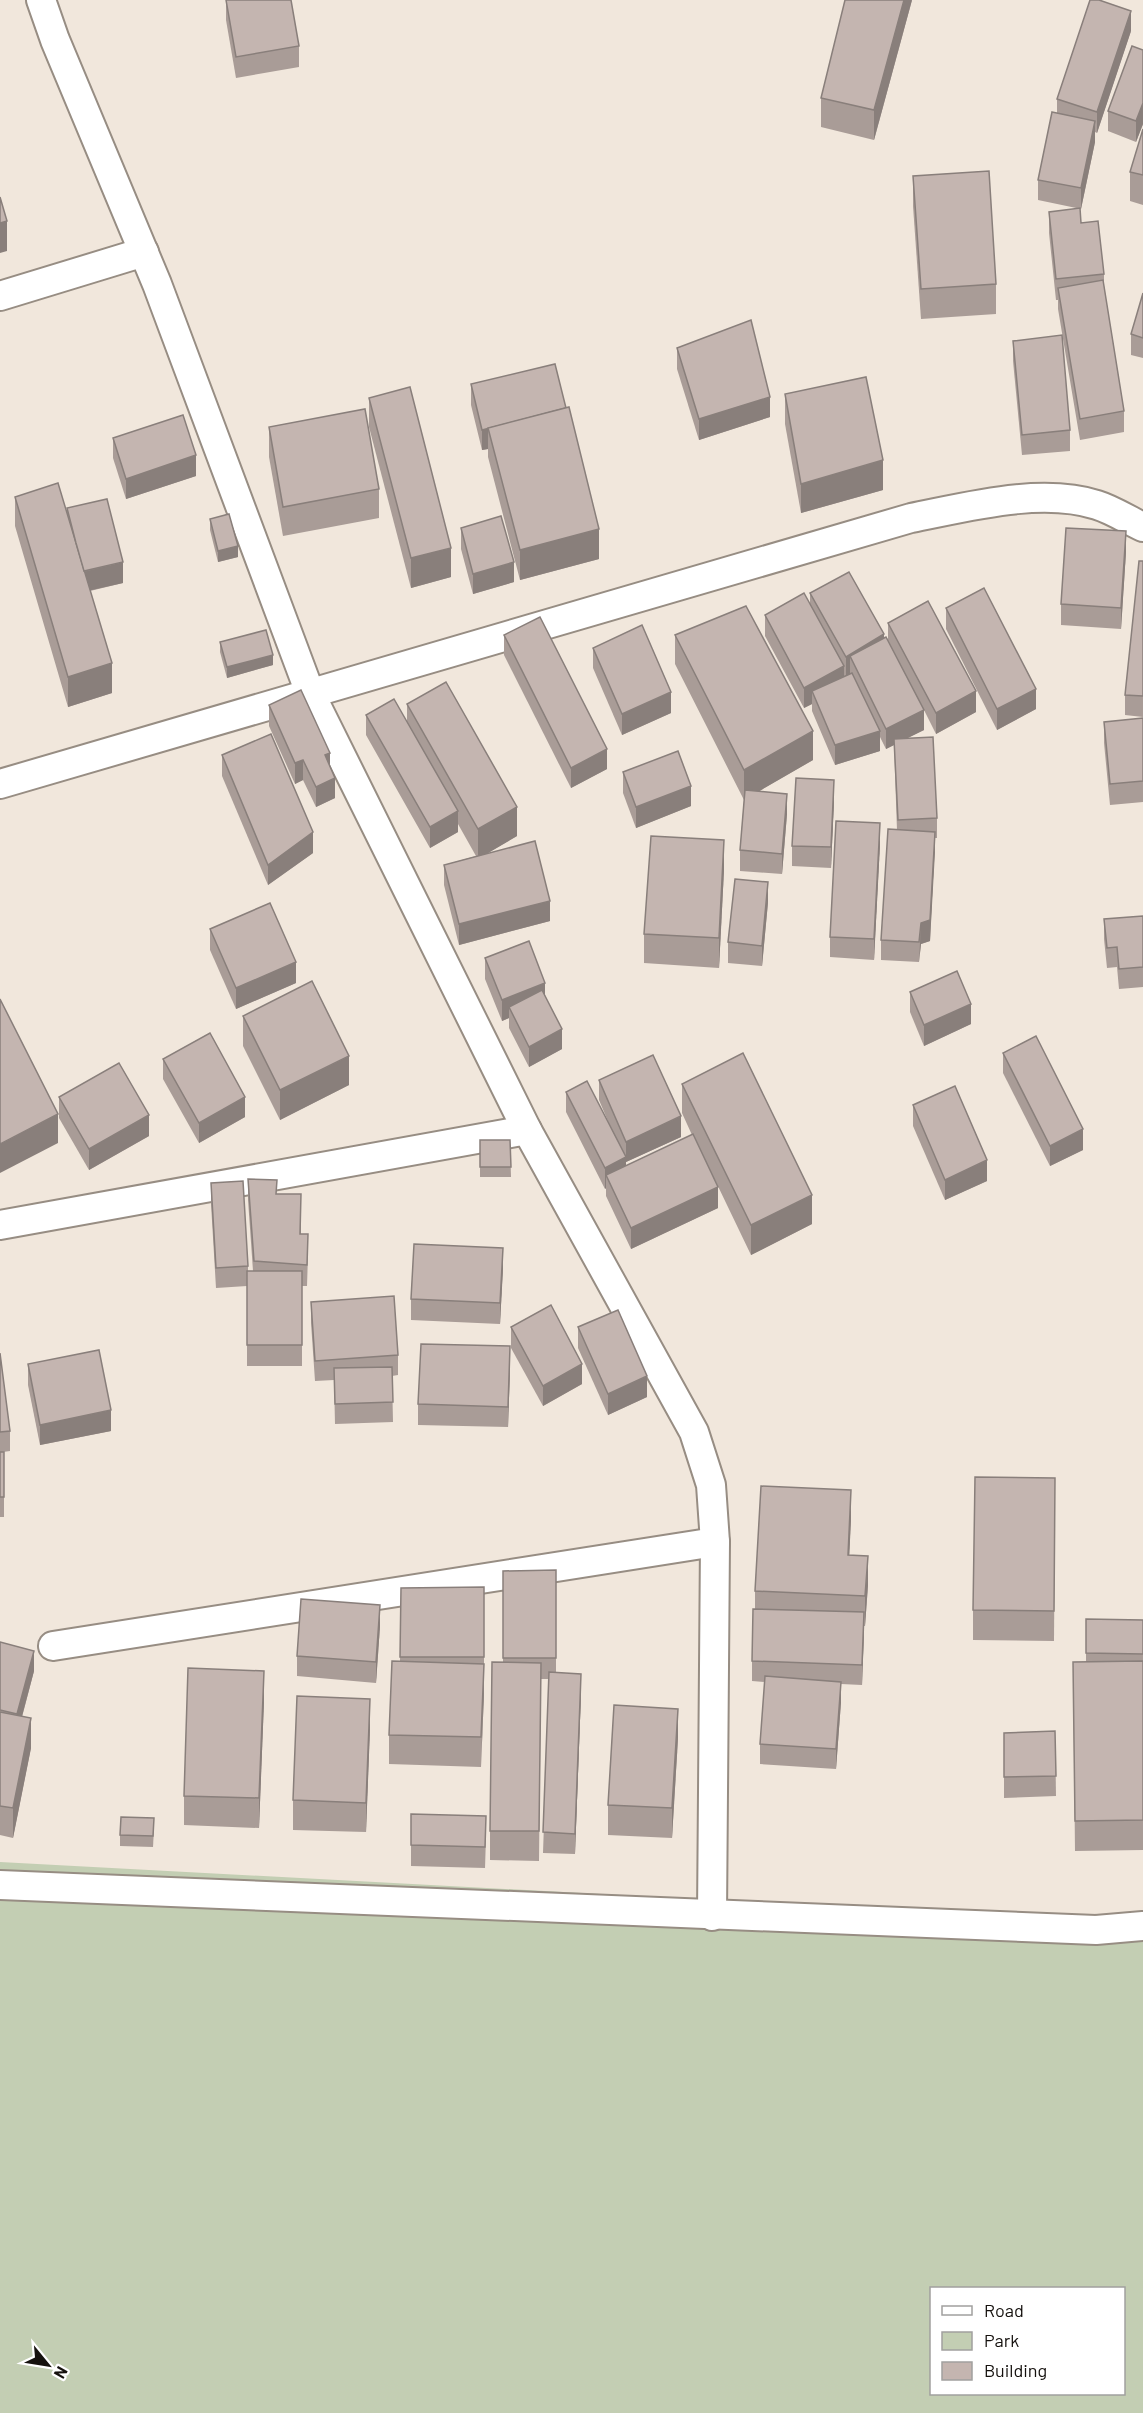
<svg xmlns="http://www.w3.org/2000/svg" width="1143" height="2413" font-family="Barlow,sans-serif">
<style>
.green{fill:#c3ceb3;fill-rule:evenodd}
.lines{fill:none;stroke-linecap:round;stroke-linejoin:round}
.minor-casing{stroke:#978d83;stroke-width:32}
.minor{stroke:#fff;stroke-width:28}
.wall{fill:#a99c97}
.shaded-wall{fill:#897f7b}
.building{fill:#c4b5b0;stroke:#897f7b;stroke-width:1.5}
</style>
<rect width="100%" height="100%" fill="#f1e7dc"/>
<path class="green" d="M0 1862 1143 1923V2413H0ZM932 2288H1124V2394H932Z"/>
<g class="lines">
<defs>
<g id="minor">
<polyline points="41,0 55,40 157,284 310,693 527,1130 694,1432 711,1485 715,1542 712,1916"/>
<polyline points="0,296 144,252"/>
<path d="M0 784 911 518C967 507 1041 487 1097 505 1113 510 1128 520 1143 527"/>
<polyline points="0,1225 527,1130"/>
<polyline points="53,1646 715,1542"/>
<polyline points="0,1885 1096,1930 1143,1926"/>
</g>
</defs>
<use href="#minor" class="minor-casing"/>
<use href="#minor" class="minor"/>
</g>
<g class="wall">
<polygon points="226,0 299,46 299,67 236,78 226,20"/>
<polygon points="912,0 874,140 821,127 821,98"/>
<polygon points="1131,31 1097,133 1095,132 1095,142 1081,209 1038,200 1038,180 1057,113 1057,99"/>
<polygon points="1143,50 1143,124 1136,142 1108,131 1108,111"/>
<polygon points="1143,129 1143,205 1130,201 1130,172"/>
<polygon points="913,176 996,284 996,314 921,319 913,206"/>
<polygon points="1049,212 1081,223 1104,274 1104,286 1124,411 1124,432 1080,440 1058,309 1058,300 1056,300 1049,233"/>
<polygon points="1143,293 1143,358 1131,355 1131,334"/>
<polygon points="1013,341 1070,430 1070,451 1022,455 1013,361"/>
<polygon points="677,348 770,417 699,440 677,369"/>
<polygon points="471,384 599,559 520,580 488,457 488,449 482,450 471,405"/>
<polygon points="785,394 883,490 801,513 785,424"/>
<polygon points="369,398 451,577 411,588 369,427"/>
<polygon points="269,427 379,489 379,518 283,536 269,457"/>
<polygon points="113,438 196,476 126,499 113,458"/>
<polygon points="15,497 67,514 67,508 123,583 90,591 112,693 68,707 15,526"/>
<polygon points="210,519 238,557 218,562 210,530"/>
<polygon points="461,528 514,582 473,594 461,549"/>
<polygon points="1126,552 1121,629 1061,625 1061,604"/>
<polygon points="1143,561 1143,717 1125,715 1125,695"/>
<polygon points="810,593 888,639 888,623 976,712 936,734 924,710 924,730 907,738 937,818 937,838 935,838 930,941 921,944 919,962 881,960 881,940 897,830 894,745 886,749 880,737 880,751 835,765 812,711 812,704 804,708 765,636 765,615 810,604"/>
<polygon points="946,608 1036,709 997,730 946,629"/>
<polygon points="504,635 607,769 571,788 504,655"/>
<polygon points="675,635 813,760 759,791 787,814 782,874 740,871 740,850 744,800 675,664"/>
<polygon points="220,642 273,665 227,678 220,652"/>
<polygon points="593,648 671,713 622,735 593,668"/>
<polygon points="407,704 517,836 486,854 550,921 459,945 444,885 444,865 476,856 458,824 458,832 430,848 366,735 366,715 407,721"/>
<polygon points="269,705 330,766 335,798 316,807 303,780 295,784 269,726"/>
<polygon points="1143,718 1143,802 1110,805 1104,743 1104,722"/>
<polygon points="222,755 313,853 268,885 222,776"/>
<polygon points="623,772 691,806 636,828 623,793"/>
<polygon points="834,801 831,868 792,866 792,846"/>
<polygon points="880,844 874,960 830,957 830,937"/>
<polygon points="724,870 719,968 644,963 644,934"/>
<polygon points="768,902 762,966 728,963 728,942"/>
<polygon points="1143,916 1143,987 1119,989 1117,967 1107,968 1104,939 1104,919"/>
<polygon points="210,929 296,983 236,1009 210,950"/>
<polygon points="485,958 545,995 562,1049 529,1067 509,1028 509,1018 502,1021 485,979"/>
<polygon points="910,992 971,1024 924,1046 910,1012"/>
<polygon points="243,1016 349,1085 280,1120 243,1046"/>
<polygon points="1003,1053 1083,1150 1050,1166 1003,1073"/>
<polygon points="163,1059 245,1117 199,1143 163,1079"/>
<polygon points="599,1080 681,1137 626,1162 626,1161 626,1166 692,1135 682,1113 682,1084 812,1224 751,1255 715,1180 718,1208 631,1249 606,1196 606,1188 605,1189 566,1112 566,1092 610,1126 599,1100"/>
<polygon points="59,1097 149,1136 89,1170 59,1118"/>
<polygon points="913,1105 987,1181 945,1200 913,1126"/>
<polygon points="480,1140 510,1140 511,1177 480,1177"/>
<polygon points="248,1179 277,1194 301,1215 301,1234 308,1255 307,1286 302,1286 302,1366 247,1366 247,1286 216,1288 211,1204 211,1183 248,1266 248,1271 253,1271 248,1200"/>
<polygon points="503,1268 500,1324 411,1320 411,1299"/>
<polygon points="311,1302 398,1355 398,1375 392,1376 393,1422 335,1424 334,1380 315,1381 311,1323"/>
<polygon points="511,1327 582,1384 543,1406 511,1348"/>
<polygon points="578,1327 647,1397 608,1415 578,1348"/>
<polygon points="0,1353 10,1431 10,1451 3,1452 4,1452 4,1517 0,1517"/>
<polygon points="28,1364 111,1431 40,1445 28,1385"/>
<polygon points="510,1367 508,1427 418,1425 418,1404"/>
<polygon points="1055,1508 1054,1641 973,1640 973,1610"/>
<polygon points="851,1519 849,1555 868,1585 865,1626 864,1626 862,1685 841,1684 841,1702 836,1769 760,1764 760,1744 765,1682 752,1681 752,1661 755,1609 755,1591"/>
<polygon points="556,1570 556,1673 581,1694 575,1854 543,1853 549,1679 541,1679 539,1861 490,1860 490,1831 503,1662 503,1571"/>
<polygon points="484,1587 484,1693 481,1767 389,1764 389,1735 400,1661 401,1588"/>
<polygon points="1086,1619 1143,1620 1143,1850 1075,1851 1073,1662 1086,1662"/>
<polygon points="380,1626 376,1683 297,1676 297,1656"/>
<polygon points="0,1642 34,1671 22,1717 31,1748 13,1838 0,1835"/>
<polygon points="264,1701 259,1828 184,1825 184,1796"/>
<polygon points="370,1728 366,1832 293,1830 293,1800"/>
<polygon points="1055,1731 1056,1796 1004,1798 1004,1733"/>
<polygon points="678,1738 672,1838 608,1835 608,1805"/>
<polygon points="411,1814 486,1836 485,1868 411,1866"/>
<polygon points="154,1829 153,1847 120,1846 120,1835"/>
</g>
<g class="shaded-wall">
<polygon points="904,0 912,0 874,140 874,110"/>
<polygon points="1131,11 1131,31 1097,133 1097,112"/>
<polygon points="1143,103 1143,124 1136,142 1136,121"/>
<polygon points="1095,121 1095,142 1081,209 1081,188"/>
<polygon points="7,221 7,251 0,253 0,223"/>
<polygon points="770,397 770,417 699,440 699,419"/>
<polygon points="488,428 488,449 482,450 482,430"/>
<polygon points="196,455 196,476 126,499 126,479"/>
<polygon points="883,460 883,490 801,513 801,484"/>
<polygon points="599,529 599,559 520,580 520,550"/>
<polygon points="1126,531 1126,552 1121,629 1121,608"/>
<polygon points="238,546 238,557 218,562 218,551"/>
<polygon points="451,548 451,577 411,588 411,558"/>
<polygon points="123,562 123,583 83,592 83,572"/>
<polygon points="514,562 514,582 473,594 473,574"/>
<polygon points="884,634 884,655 850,656 850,675 846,677 846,657"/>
<polygon points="273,655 273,665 227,678 227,667"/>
<polygon points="112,663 112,693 68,707 68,677"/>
<polygon points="844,666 844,686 812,691 812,704 804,708 804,688"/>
<polygon points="1036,689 1036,709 997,730 997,709"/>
<polygon points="976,691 976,712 936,734 936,713"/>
<polygon points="671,692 671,713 622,735 622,714"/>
<polygon points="924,710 924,730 886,749 886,729"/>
<polygon points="813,731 813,760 744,800 744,770"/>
<polygon points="880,731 880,751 835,765 835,745"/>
<polygon points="607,749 607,769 571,788 571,768"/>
<polygon points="330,753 330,774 325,755"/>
<polygon points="303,760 303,780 295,784 295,763"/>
<polygon points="335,778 335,798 316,807 316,787"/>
<polygon points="834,780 834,801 831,868 831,847"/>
<polygon points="691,786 691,806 636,828 636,807"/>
<polygon points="787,794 787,814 782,874 782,854"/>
<polygon points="517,807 517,836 478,859 478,829"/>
<polygon points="458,811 458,832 430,848 430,827"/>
<polygon points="880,823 880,844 874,960 874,939"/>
<polygon points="313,832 313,853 268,885 268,865"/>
<polygon points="935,832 935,852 930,941 921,944 919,962 921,923"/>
<polygon points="724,840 724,870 719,968 719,938"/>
<polygon points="768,882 768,902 762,966 762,946"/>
<polygon points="550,901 550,921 459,945 459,924"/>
<polygon points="296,962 296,983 236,1009 236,988"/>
<polygon points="545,983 545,1004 509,1007 509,1018 502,1021 502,1000"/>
<polygon points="971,1004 971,1024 924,1046 924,1025"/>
<polygon points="562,1029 562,1049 529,1067 529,1047"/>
<polygon points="349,1056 349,1085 280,1120 280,1090"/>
<polygon points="245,1097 245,1117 199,1143 199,1123"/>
<polygon points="58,1114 58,1143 0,1173 0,1144"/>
<polygon points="149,1115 149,1136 89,1170 89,1149"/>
<polygon points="681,1116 681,1137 626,1162 626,1142"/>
<polygon points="1083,1129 1083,1150 1050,1166 1050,1146"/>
<polygon points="626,1157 626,1178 606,1175 606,1188 605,1189 605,1168"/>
<polygon points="987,1160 987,1181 945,1200 945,1180"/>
<polygon points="718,1187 718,1208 631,1249 631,1228"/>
<polygon points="812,1195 812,1224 751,1255 751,1225"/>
<polygon points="503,1248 503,1268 500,1324 500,1303"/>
<polygon points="510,1346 510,1367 508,1427 508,1407"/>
<polygon points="582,1364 582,1384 543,1406 543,1386"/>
<polygon points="647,1376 647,1397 608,1415 608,1394"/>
<polygon points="111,1410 111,1431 40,1445 40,1425"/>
<polygon points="851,1490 851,1519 848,1584 848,1555"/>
<polygon points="868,1556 868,1585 865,1626 865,1596"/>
<polygon points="484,1587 484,1693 481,1767 484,1668"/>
<polygon points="380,1605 380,1626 376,1683 376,1662"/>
<polygon points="864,1612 864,1633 862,1685 862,1665"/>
<polygon points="34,1651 34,1671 17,1735 17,1714"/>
<polygon points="264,1671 264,1701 259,1828 259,1798"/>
<polygon points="581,1674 581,1694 575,1854 575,1834"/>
<polygon points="841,1682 841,1702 836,1769 836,1749"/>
<polygon points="370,1699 370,1728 366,1832 366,1803"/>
<polygon points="678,1709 678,1738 672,1838 672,1808"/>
<polygon points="31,1718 31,1748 13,1838 13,1808"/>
</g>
<g class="building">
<polygon points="226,0 291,0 299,46 236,57"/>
<polygon points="845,0 904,0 874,110 821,98"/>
<polygon points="1090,0 1099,0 1131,11 1097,112 1057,99"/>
<polygon points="1132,46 1143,50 1143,103 1136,121 1108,111"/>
<polygon points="1052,112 1095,121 1081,188 1038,180"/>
<polygon points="1143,129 1143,175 1130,172"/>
<polygon points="989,171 996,284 921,289 913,176"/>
<polygon points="0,197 7,221 0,223"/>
<polygon points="1080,208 1081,223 1098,221 1104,274 1056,279 1049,212"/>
<polygon points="1103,280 1124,411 1080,419 1058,288"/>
<polygon points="1143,293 1143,338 1131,334"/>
<polygon points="751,320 770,397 699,419 677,348"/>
<polygon points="1062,335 1070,430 1022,435 1013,341"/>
<polygon points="555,364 566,408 482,430 471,384"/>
<polygon points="866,377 883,460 801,484 785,394"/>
<polygon points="410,387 451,548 411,558 369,398"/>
<polygon points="569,407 599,529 520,550 488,428"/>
<polygon points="365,409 379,489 283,507 269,427"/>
<polygon points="183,415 196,455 126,479 113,438"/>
<polygon points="58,483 112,663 68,677 15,497"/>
<polygon points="107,499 123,562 84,571 76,543 67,508"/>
<polygon points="229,514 238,546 218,551 210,519"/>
<polygon points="501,516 514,562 473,574 461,528"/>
<polygon points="1066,528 1126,531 1121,608 1061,604"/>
<polygon points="1139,561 1143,561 1143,696 1125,695"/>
<polygon points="849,572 884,634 846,657 810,593"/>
<polygon points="984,588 1036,689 997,709 946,608"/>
<polygon points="804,593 844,666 804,688 765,615"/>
<polygon points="928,601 976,691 936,713 888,623"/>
<polygon points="746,606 813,731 744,770 675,635"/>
<polygon points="540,617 607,749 571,768 504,635"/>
<polygon points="642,625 671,692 622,714 593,648"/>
<polygon points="266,630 273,655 227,667 220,642"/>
<polygon points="886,637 924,710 886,729 850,656"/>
<polygon points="852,673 880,731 835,745 812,691"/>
<polygon points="446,682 517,807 478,829 407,704"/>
<polygon points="301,690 330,753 325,755 335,778 316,787 303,760 295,763 269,705"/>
<polygon points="394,699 458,811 430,827 366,715"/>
<polygon points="1143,718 1143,781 1110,784 1104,722"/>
<polygon points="271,734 313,832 268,865 222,755"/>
<polygon points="933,737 937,818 898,820 894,739"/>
<polygon points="678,751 691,786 636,807 623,772"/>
<polygon points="796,778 834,780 831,847 792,846"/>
<polygon points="745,790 787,794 782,854 740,850"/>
<polygon points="836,821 880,823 874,939 830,937"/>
<polygon points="888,829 935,832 930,920 921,923 919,942 881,940"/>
<polygon points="651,836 724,840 719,938 644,934"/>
<polygon points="535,841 550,901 459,924 444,865"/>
<polygon points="735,879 768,882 762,946 728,942"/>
<polygon points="270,903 296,962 236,988 210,929"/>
<polygon points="1143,916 1143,967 1119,969 1117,947 1107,948 1104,919"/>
<polygon points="529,941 545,983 502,1000 485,958"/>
<polygon points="957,971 971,1004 924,1025 910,992"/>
<polygon points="312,981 349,1056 280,1090 243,1016"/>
<polygon points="542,990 562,1029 529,1047 509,1007"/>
<polygon points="0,999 58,1114 0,1144"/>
<polygon points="210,1033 245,1097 199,1123 163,1059"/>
<polygon points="1036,1036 1083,1129 1050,1146 1003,1053"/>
<polygon points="743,1053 812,1195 751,1225 682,1084"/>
<polygon points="653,1055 681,1116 626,1142 599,1080"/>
<polygon points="119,1063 149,1115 89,1149 59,1097"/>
<polygon points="587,1081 626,1157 605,1168 566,1092"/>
<polygon points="955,1086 987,1160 945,1180 913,1105"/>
<polygon points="693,1134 718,1187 631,1228 606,1175"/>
<polygon points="480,1140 510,1140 511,1167 480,1167"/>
<polygon points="248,1179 277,1180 276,1194 301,1194 300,1234 308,1234 307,1265 254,1261"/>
<polygon points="243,1181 248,1266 216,1268 211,1183"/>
<polygon points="414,1244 503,1248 500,1303 411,1299"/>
<rect x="247" y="1271" width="55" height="74"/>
<polygon points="394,1296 398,1355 315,1361 311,1302"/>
<polygon points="551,1305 582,1364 543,1386 511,1327"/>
<polygon points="618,1310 647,1376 608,1394 578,1327"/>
<polygon points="421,1344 510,1346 508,1407 418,1404"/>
<polygon points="99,1350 111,1410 40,1425 28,1364"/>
<polygon points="0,1353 10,1431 0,1432"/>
<polygon points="392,1367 393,1402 335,1404 334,1368"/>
<rect x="0" y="1452" width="4" height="45"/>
<polygon points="975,1477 1055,1478 1054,1611 973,1610"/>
<polygon points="761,1486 851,1490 848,1555 868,1556 865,1596 755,1591"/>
<polygon points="556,1570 556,1658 503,1658 503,1571"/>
<polygon points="484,1587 484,1657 400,1657 401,1588"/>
<polygon points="301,1599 380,1605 376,1662 297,1656"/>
<polygon points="753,1609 864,1612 862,1665 752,1661"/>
<polygon points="1086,1619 1143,1620 1143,1654 1086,1653"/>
<polygon points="0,1642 34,1651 17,1714 0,1710"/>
<polygon points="392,1661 484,1664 481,1737 389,1735"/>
<polygon points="1143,1661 1143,1820 1075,1821 1073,1662"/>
<polygon points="492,1662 541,1663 539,1831 490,1831"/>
<polygon points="188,1668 264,1671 259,1798 184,1796"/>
<polygon points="549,1672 581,1674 575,1834 543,1832"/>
<polygon points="765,1676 841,1682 836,1749 760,1744"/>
<polygon points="297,1696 370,1699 366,1803 293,1800"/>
<polygon points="614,1705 678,1709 672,1808 608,1805"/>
<polygon points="0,1712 31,1718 13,1808 0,1806"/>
<polygon points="1055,1731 1056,1776 1004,1777 1004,1733"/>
<polygon points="411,1814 486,1816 485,1847 411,1845"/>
<polygon points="121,1817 154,1818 153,1836 120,1835"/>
</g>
<rect x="930" y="2287" width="195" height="108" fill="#ffffff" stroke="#a1a09f" stroke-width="1.5"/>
<rect x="942" y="2306" width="30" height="9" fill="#ffffff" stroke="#a1a09f" stroke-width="1.5"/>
<text x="984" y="2317" font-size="18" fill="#15110e">Road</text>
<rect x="942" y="2332" width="30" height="18" fill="#c3ceb3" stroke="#a1a09f" stroke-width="1.5"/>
<text x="984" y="2347" font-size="18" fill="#15110e">Park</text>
<rect x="942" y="2362" width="30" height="18" fill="#c4b5b0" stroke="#a1a09f" stroke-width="1.5"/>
<text x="984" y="2377" font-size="18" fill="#15110e">Building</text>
<g transform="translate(48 2365) rotate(120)" stroke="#ffffff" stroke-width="4.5" paint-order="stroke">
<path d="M0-4.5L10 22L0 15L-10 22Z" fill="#15110e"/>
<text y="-9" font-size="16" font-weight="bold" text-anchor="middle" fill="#15110e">N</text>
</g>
</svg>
